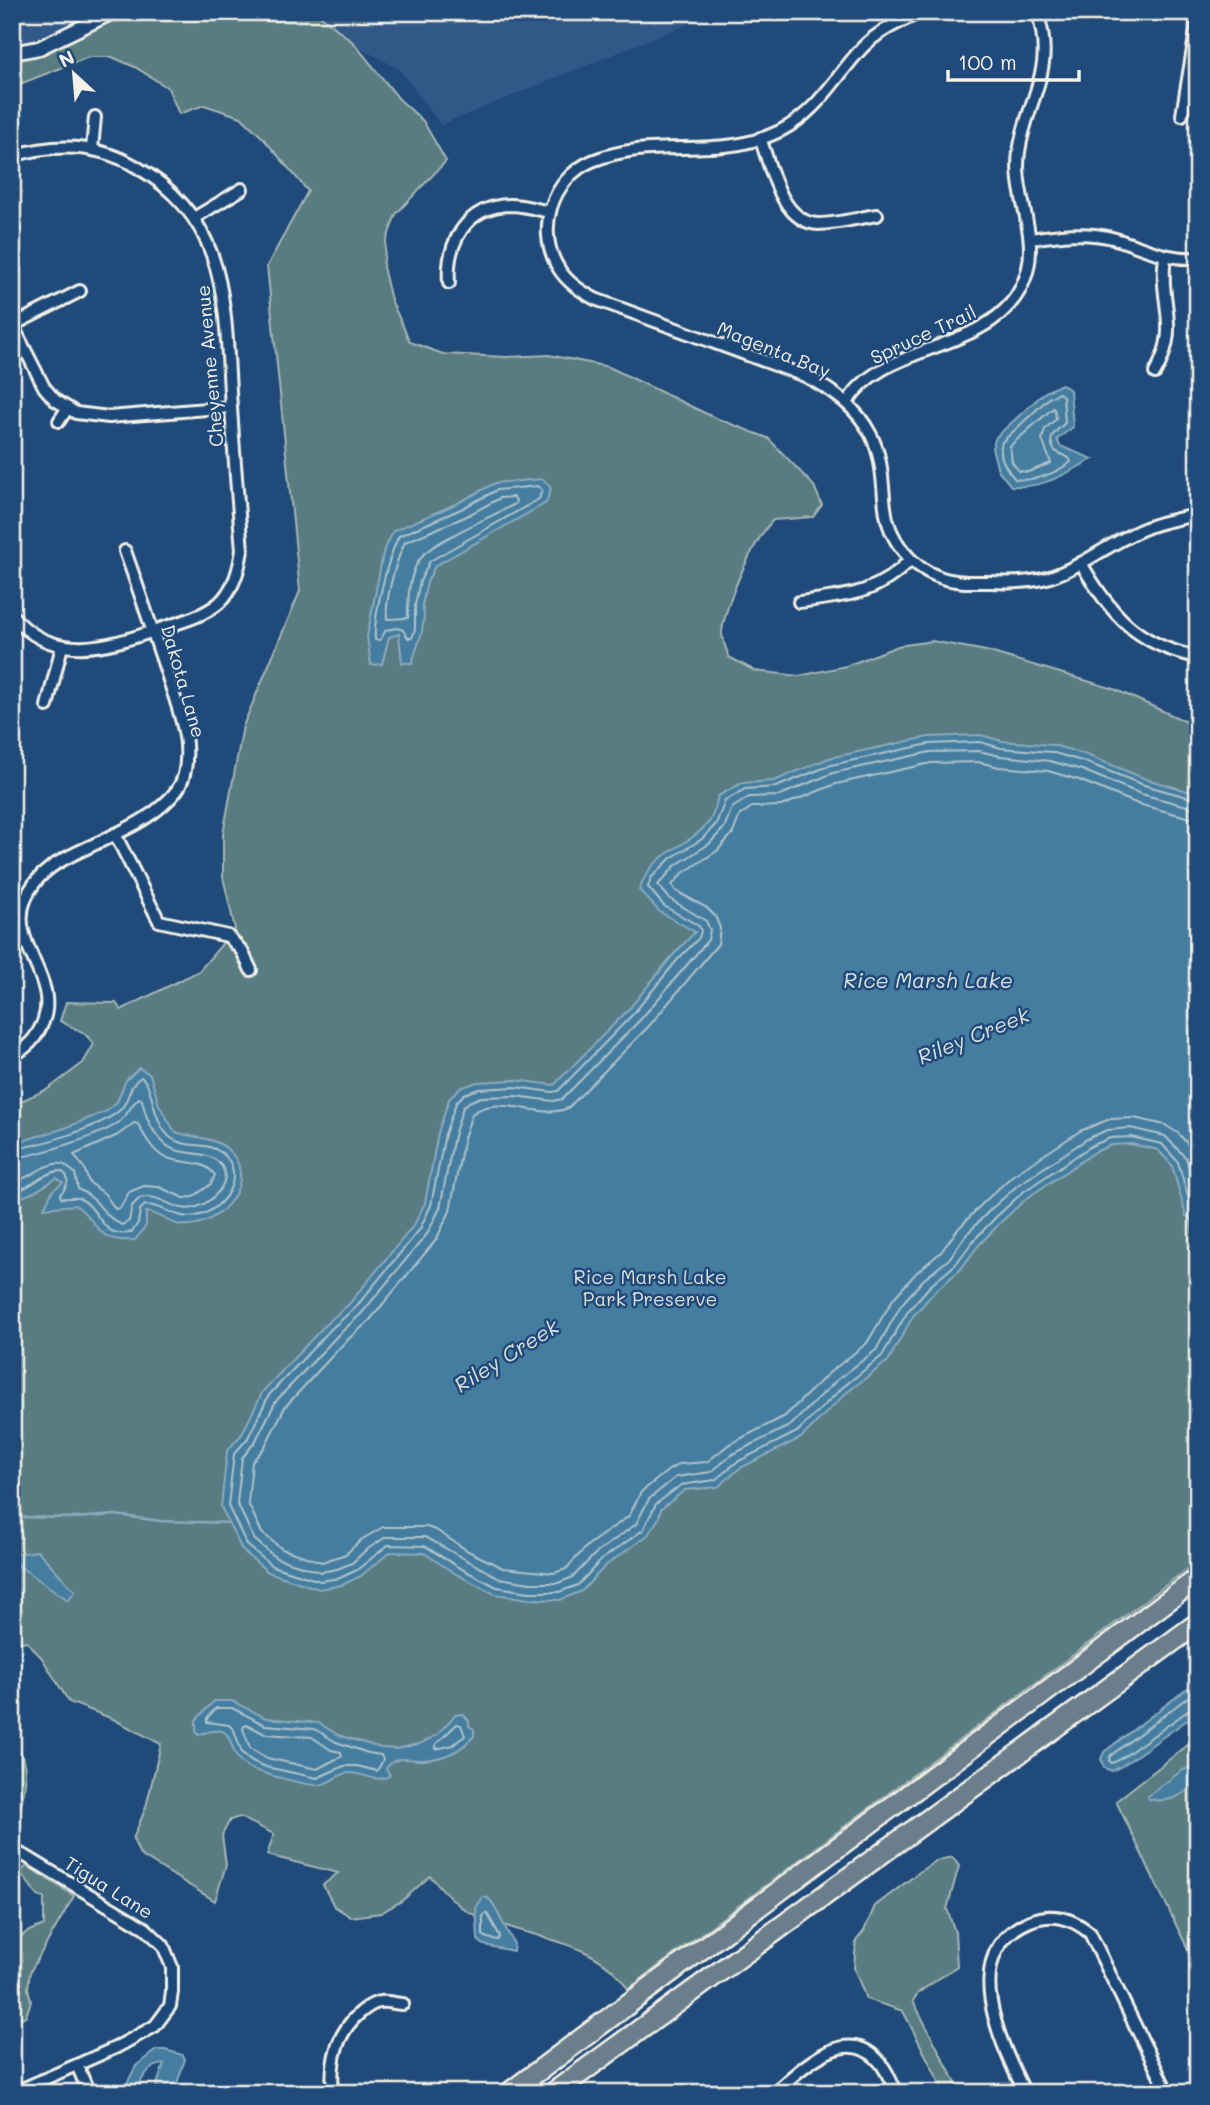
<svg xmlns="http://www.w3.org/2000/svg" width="1210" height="2105" font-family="Mali,sans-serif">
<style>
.built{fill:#335888}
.green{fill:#587c81;stroke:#a6b6b4;stroke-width:2}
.water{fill:#457da0;stroke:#8babbd;stroke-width:2}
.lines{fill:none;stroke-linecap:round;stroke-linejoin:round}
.shore{stroke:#aec3cb;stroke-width:2}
.stream{stroke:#8babbd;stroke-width:2.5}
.minor-casing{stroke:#f4f1e8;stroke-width:16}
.tertiary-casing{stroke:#f4f1e8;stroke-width:18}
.motorway-casing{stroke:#f4f1e8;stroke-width:24}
.minor{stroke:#1f4a7a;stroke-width:10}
.tertiary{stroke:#1f4a7a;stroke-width:12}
.motorway{stroke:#6b7e8b;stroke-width:19}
.labels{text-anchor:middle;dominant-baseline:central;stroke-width:5;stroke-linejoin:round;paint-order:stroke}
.street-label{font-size:19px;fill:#f4f1e8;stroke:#1f4a7a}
.park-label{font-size:19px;fill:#dddfd9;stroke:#1f4a7a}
.water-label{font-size:21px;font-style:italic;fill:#dae0dd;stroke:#1f4a7a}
</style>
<rect width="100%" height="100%" fill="#1f4a7a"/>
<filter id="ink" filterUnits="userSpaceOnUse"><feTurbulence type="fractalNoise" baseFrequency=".0143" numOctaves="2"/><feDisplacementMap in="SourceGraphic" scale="14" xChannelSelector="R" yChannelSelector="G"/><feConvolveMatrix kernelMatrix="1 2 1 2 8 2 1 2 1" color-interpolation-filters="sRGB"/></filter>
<g filter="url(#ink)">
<g class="built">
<polygon points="12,12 99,12 32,49 12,52"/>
<polygon points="312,12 717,12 441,125 399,69 328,31"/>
</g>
<g class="green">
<path d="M125 12H316L354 43 399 99 423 121 446 161 396 214 386 242 383 267 391 300 410 342 443 354 507 357 549 355 609 367 713 417 768 438 814 486 822 505 813 517 773 520C752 543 727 600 722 631 721 639 727 649 729 657L755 671 799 676 846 666 898 646 932 641 986 651 1114 689 1198 727V1561L628 1989C599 1941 537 1940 490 1920 482 1917 472 1915 465 1910 452 1901 441 1887 430 1876L403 1900 381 1913 351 1917 334 1906 323 1885 338 1873 267 1855 274 1834 240 1817 230 1820 222 1835 226 1865 215 1901 140 1855 133 1839 146 1807 161 1744 113 1719 69 1702 42 1658 26 1641 12 1645V1105L48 1089 83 1063 94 1044 84 1033 60 1021 66 1002 116 1003 121 1010 199 971 235 929 223 877V834L243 726 300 591 267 266 308 191 263 138 241 117 204 105 179 114 168 88 135 67 112 57H89L12 87V52L66 35Z"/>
<path d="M12 1736C34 1767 24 1795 15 1829H12Z"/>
<polygon points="1198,1737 1198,1970 1116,1801"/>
<polygon points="952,1857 959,1866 947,1909 955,1932 957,1966 918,1993 913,2001 961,2093 945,2093 903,2011 866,1999 854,1968 856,1941 864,1931 875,1906 922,1870 936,1861"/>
<polygon points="27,1866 74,1896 30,1972 28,1988 31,2001 26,2016 14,2021 12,2016 12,1943 27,1932 44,1925 44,1898 38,1896 20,1872"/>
</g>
<g class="water">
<path d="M1062 384 1070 390 1073 427 1057 439 1060 446 1093 459C1064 474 1044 489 1011 486L998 470 992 448 996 437 1045 392Z"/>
<polygon points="543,479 551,488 546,503 435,566 427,582 422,605 424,615 422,632 412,663 402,663 399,634 389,637 382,664 371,665 367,637 383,553 393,531 458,503 495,483"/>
<path d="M981 735 1002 741 1053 745 1087 755 1146 779 1198 794V1222L1186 1216 1172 1165 1158 1150 1131 1144 1111 1145 1095 1152 1027 1198 1001 1222 978 1246 960 1270 935 1291 913 1316 888 1361 846 1393 801 1438 740 1468 718 1487 685 1490 661 1509 659 1518 648 1535 605 1566 582 1591 560 1600 529 1599 495 1594 454 1573 424 1553 390 1552 361 1576 342 1585 319 1589 268 1572 242 1550 221 1507 227 1451 242 1434 263 1391 327 1323 349 1304 414 1225 425 1203 438 1133 449 1099 460 1088 477 1082 515 1080 554 1085 629 1009 673 955 695 932 660 912 639 890C653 849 686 850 709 822 714 815 716 804 718 796L742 783 774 781 829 758 928 737Z"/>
<path d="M139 1068 150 1074 159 1105 175 1132C192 1138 211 1136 226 1148 263 1177 220 1230 181 1225 169 1223 159 1213 146 1212V1226L135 1240C93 1243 101 1222 75 1205L44 1208 53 1190 63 1183 57 1178C43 1186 29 1198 12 1198V1144L65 1128 107 1111 117 1102 126 1080Z"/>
<polygon points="38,1551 75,1591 68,1600 16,1564 15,1554"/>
<polygon points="1188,1688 1193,1688 1198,1692 1198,1708 1190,1718 1122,1766 1112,1771 1104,1768 1101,1759 1104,1752"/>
<path d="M214 1701H232L266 1718 319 1723 338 1735 381 1748 397 1749 422 1743 438 1734 455 1715 463 1714 469 1721V1726L474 1729V1736C461 1751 443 1759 423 1760 409 1760 395 1754 386 1769L390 1775C379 1785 362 1772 349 1773 337 1774 330 1784 319 1785 307 1786 256 1772 246 1766 221 1749 242 1719 198 1735L196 1731V1720Z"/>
<path d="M1198 1763V1778C1187 1795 1169 1804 1149 1799L1148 1796 1181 1771Z"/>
<polygon points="483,1897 488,1898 492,1902 514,1944 513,1951 484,1945 478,1940 476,1908"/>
<path d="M156 2050H165L183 2055 185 2059 174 2093H154L164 2064C148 2065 141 2079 136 2093H122L136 2066Z"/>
</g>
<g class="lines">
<g class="shore">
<path d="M1059 393 1063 396 1065 423C1055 433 1046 436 1055 451L1069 458 1071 462C1054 474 1035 482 1015 479 1006 469 997 456 1002 442L1049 398Z"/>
<polygon points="1053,408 1055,411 1056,419 1045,429 1042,439 1051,463 1028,472 1019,471 1012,462 1010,446"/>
<path d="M538 486 542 490 539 499 430 561 420 581 415 605V630L412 638H408L403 630 397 628 386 630 380 640H375C373 617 388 557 399 536L461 509 497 490Z"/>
<path d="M513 497 516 500 515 504C493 516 437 540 423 555 408 572 408 598 408 618L387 619C385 598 396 561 405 542L465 517 500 498Z"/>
<polyline points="1198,800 1144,785 1085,762 1051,752 1001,748 980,742 929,744 831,765 776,787 745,789 725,801 716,824 702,839 671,858 651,878 648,887 664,906 699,926 701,931 699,938 678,959 634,1013 558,1091 552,1092 515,1087 479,1089 464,1094 456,1103 445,1134 431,1205 420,1229 355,1308 332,1328 269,1395 248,1438 234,1454 228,1506 247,1545 272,1566 320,1581 340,1578 357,1570 388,1545 425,1546 458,1567 497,1587 529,1592 559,1592 578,1585 601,1560 643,1530 656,1504 681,1485 715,1480 737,1462 797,1432 842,1388 882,1356 908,1311 930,1286 955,1265 973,1241 996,1217 1023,1192 1091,1146 1110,1138 1131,1137 1162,1144 1178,1162 1192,1210 1198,1214"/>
<polyline points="1198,809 1141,794 1082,770 1050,761 1000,756 979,751 930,752 833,773 778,796 749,797 732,808 724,828 709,844 676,865 658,885 670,899 706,921 710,930 708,940 641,1019 562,1099 553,1101 515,1096 481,1097 469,1102 463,1107 454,1136 440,1208 427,1234 361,1314 338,1335 276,1401 255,1442 242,1458 237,1503 254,1539 276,1558 321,1572 337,1569 352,1563 366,1550 386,1537 425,1537 499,1578 530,1583 558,1583 573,1577 595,1554 636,1524 649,1499 676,1477 711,1472 733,1454 791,1425 836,1381 876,1350 901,1305 923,1280 949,1259 966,1235 990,1210 1018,1185 1087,1139 1107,1130 1130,1128 1165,1136 1186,1158 1198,1197"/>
<path d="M1198 820 1138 804 1079 780 1048 771 999 767 978 762 931 763 836 784 781 806 752 807 740 815 733 833 717 851 683 873 672 885 676 891 707 908 715 916 720 928 718 944 649 1026 568 1108C539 1121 499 1092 472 1114L464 1138 450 1211 436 1240 369 1321 345 1342 285 1407 264 1448 252 1462 248 1503 262 1533 282 1549 322 1562 346 1554 361 1540 383 1527H426L436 1530 468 1551 503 1568 554 1573 566 1569 588 1545 629 1516 641 1492 670 1469 680 1464 707 1462 728 1445 785 1416 829 1373 867 1343 893 1299 916 1273 941 1252 958 1229 983 1203 1012 1176 1080 1131 1110 1119 1134 1118 1165 1125 1178 1133 1194 1151 1198 1161"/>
<path d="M134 1123 138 1124C144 1135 151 1149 162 1156 180 1165 203 1158 215 1175L211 1184 193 1197 184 1198 159 1187 144 1186 129 1192 120 1208 115 1209 105 1194 89 1182 84 1168 74 1155 118 1135Z"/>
<path d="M12 1149C38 1146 103 1127 121 1109 130 1099 128 1085 141 1077 154 1085 152 1124 171 1138 186 1149 207 1141 222 1153 248 1174 224 1211 196 1216 176 1220 164 1205 145 1205L140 1210 138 1223 132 1232C99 1241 101 1206 78 1198 73 1197 66 1199 61 1198L60 1194C72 1184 69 1168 54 1172 39 1176 29 1190 12 1191"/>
<path d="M12 1158C35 1156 100 1136 118 1123 128 1115 131 1104 139 1098L142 1100C145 1115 152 1132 164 1143 179 1158 204 1148 219 1163 235 1179 214 1201 197 1207 176 1215 161 1192 140 1198L132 1206 129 1221 122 1225C102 1216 100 1199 78 1189L75 1173 63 1164C44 1161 30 1180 12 1182"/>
<polyline points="1198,1696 1188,1697 1110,1756 1109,1761 1112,1763 1119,1760 1185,1713 1192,1706 1198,1705"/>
<polygon points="216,1708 232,1708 265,1725 315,1729 336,1742 368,1753 381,1755 383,1760 377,1771 357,1766 344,1766 317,1778 266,1767 252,1761 242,1753 234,1730 229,1725 207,1722 207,1718"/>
<polygon points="457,1724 461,1725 465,1736 453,1745 436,1749 436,1744"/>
<polygon points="244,1726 248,1725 265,1734 312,1737 331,1750 341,1752 342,1756 317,1769 267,1758 250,1748 243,1729"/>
<polygon points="487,1913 500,1936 498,1940 487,1938 483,1935 483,1916"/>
</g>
<g class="stream">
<polyline points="1190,1215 1198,1257"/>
<polyline points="12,1517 75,1518 115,1515 161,1521 229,1523"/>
</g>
<defs>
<g id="minor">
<path d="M921 12C900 22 878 31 862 48 835 77 818 112 780 131 717 162 655 135 592 161 551 179 535 231 559 269 568 283 581 291 595 299L805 376C832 390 857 407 871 435 883 459 882 482 885 507 888 539 911 568 942 578 957 583 973 582 989 582 1008 583 1028 583 1047 578 1083 567 1112 541 1146 528 1163 521 1181 518 1198 515"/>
<polyline points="1182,115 1198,19"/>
<path d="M760 138C771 167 781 222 818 224 837 224 858 218 877 215"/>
<polyline points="92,149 95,117"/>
<path d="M12 156C55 143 96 143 135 166 232 221 224 309 231 407 234 455 238 503 242 550 239 570 234 589 219 603 202 617 180 622 160 629 109 646 53 665 12 615"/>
<polyline points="194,218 242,189"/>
<path d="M1030 239C1058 235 1085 231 1112 238 1144 247 1163 260 1198 258"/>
<path d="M449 283C446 243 466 206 510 205 523 205 536 209 549 212"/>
<polyline points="12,324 44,387 55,400 76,413 109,417 231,407"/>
<polyline points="13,325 80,291"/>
<path d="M1155 373C1182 325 1158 305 1165 256"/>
<path d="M847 403C884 337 1008 356 1028 268 1037 230 1013 192 1019 152 1027 97 1057 72 1037 12"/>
<polyline points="59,421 67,409"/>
<path d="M1081 563C1110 614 1138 646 1198 657"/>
<path d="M799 602C844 596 877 595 910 560"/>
<polyline points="47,706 62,646"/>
<polyline points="115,834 159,921 228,936 242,951 251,970"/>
<path d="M12 1056C28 1047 36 1039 43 1022 60 978 8 943 25 900 37 869 65 858 93 845 122 831 157 817 177 790 186 778 187 759 186 744 184 722 175 699 168 677 154 635 140 593 125 551"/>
<polyline points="12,1850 27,1857 145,1928 163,1945 172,1967 172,1992 170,2006 155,2026 115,2048 13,2093"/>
<polyline points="77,2065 89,2093"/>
<path d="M333 2093C330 2061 336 2033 361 2012 366 2008 375 2002 381 2002 388 2001 397 2004 403 2004"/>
<path d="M773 2093C799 2072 843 2024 877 2059 886 2068 891 2081 896 2093"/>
<path d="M1025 2093C1001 2044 956 1952 1030 1921 1053 1912 1072 1918 1090 1933L1168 2093"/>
</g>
<polyline id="tertiary" points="12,53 39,48 113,12"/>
<g id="motorway">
<polyline points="509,2093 1198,1578"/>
<polyline points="553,2093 1198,1623"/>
</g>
</defs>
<use href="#minor" class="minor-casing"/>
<use href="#tertiary" class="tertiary-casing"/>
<use href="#motorway" class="motorway-casing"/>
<use href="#minor" class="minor"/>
<use href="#tertiary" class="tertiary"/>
<use href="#motorway" class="motorway"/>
</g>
</g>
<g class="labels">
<g class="street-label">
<text transform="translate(923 334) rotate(-25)">Spruce Trail</text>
<text transform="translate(774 349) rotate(22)">Magenta Bay</text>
<text transform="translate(209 366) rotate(-95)">Cheyenne Avenue</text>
<text transform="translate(184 681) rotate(74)">Dakota Lane</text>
<text transform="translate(109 1887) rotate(32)">Tigua Lane</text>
</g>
<g class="park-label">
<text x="650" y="1276">Rice Marsh Lake<tspan x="650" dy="22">Park Preserve</tspan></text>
</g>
<g class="water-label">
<text x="928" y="979">Rice Marsh Lake</text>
<text transform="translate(973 1035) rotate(-22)">Riley Creek</text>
<text transform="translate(506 1355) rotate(-32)">Riley Creek</text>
</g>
</g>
<rect width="1210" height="2105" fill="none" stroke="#1f4a7a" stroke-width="42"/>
<rect x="21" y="21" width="1168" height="2063" fill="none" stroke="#f4f1e8" stroke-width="2.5" filter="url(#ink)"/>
<g transform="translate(74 74) rotate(334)" stroke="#1f4a7a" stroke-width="5" paint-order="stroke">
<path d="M0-5L12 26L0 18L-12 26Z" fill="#f4f1e8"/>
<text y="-10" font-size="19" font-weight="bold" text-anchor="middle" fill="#f4f1e8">N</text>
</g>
<path d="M948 70v10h131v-10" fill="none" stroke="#f4f1e8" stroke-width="3.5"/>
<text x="958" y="70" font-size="21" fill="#f4f1e8" stroke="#1f4a7a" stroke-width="5" paint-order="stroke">100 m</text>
</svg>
